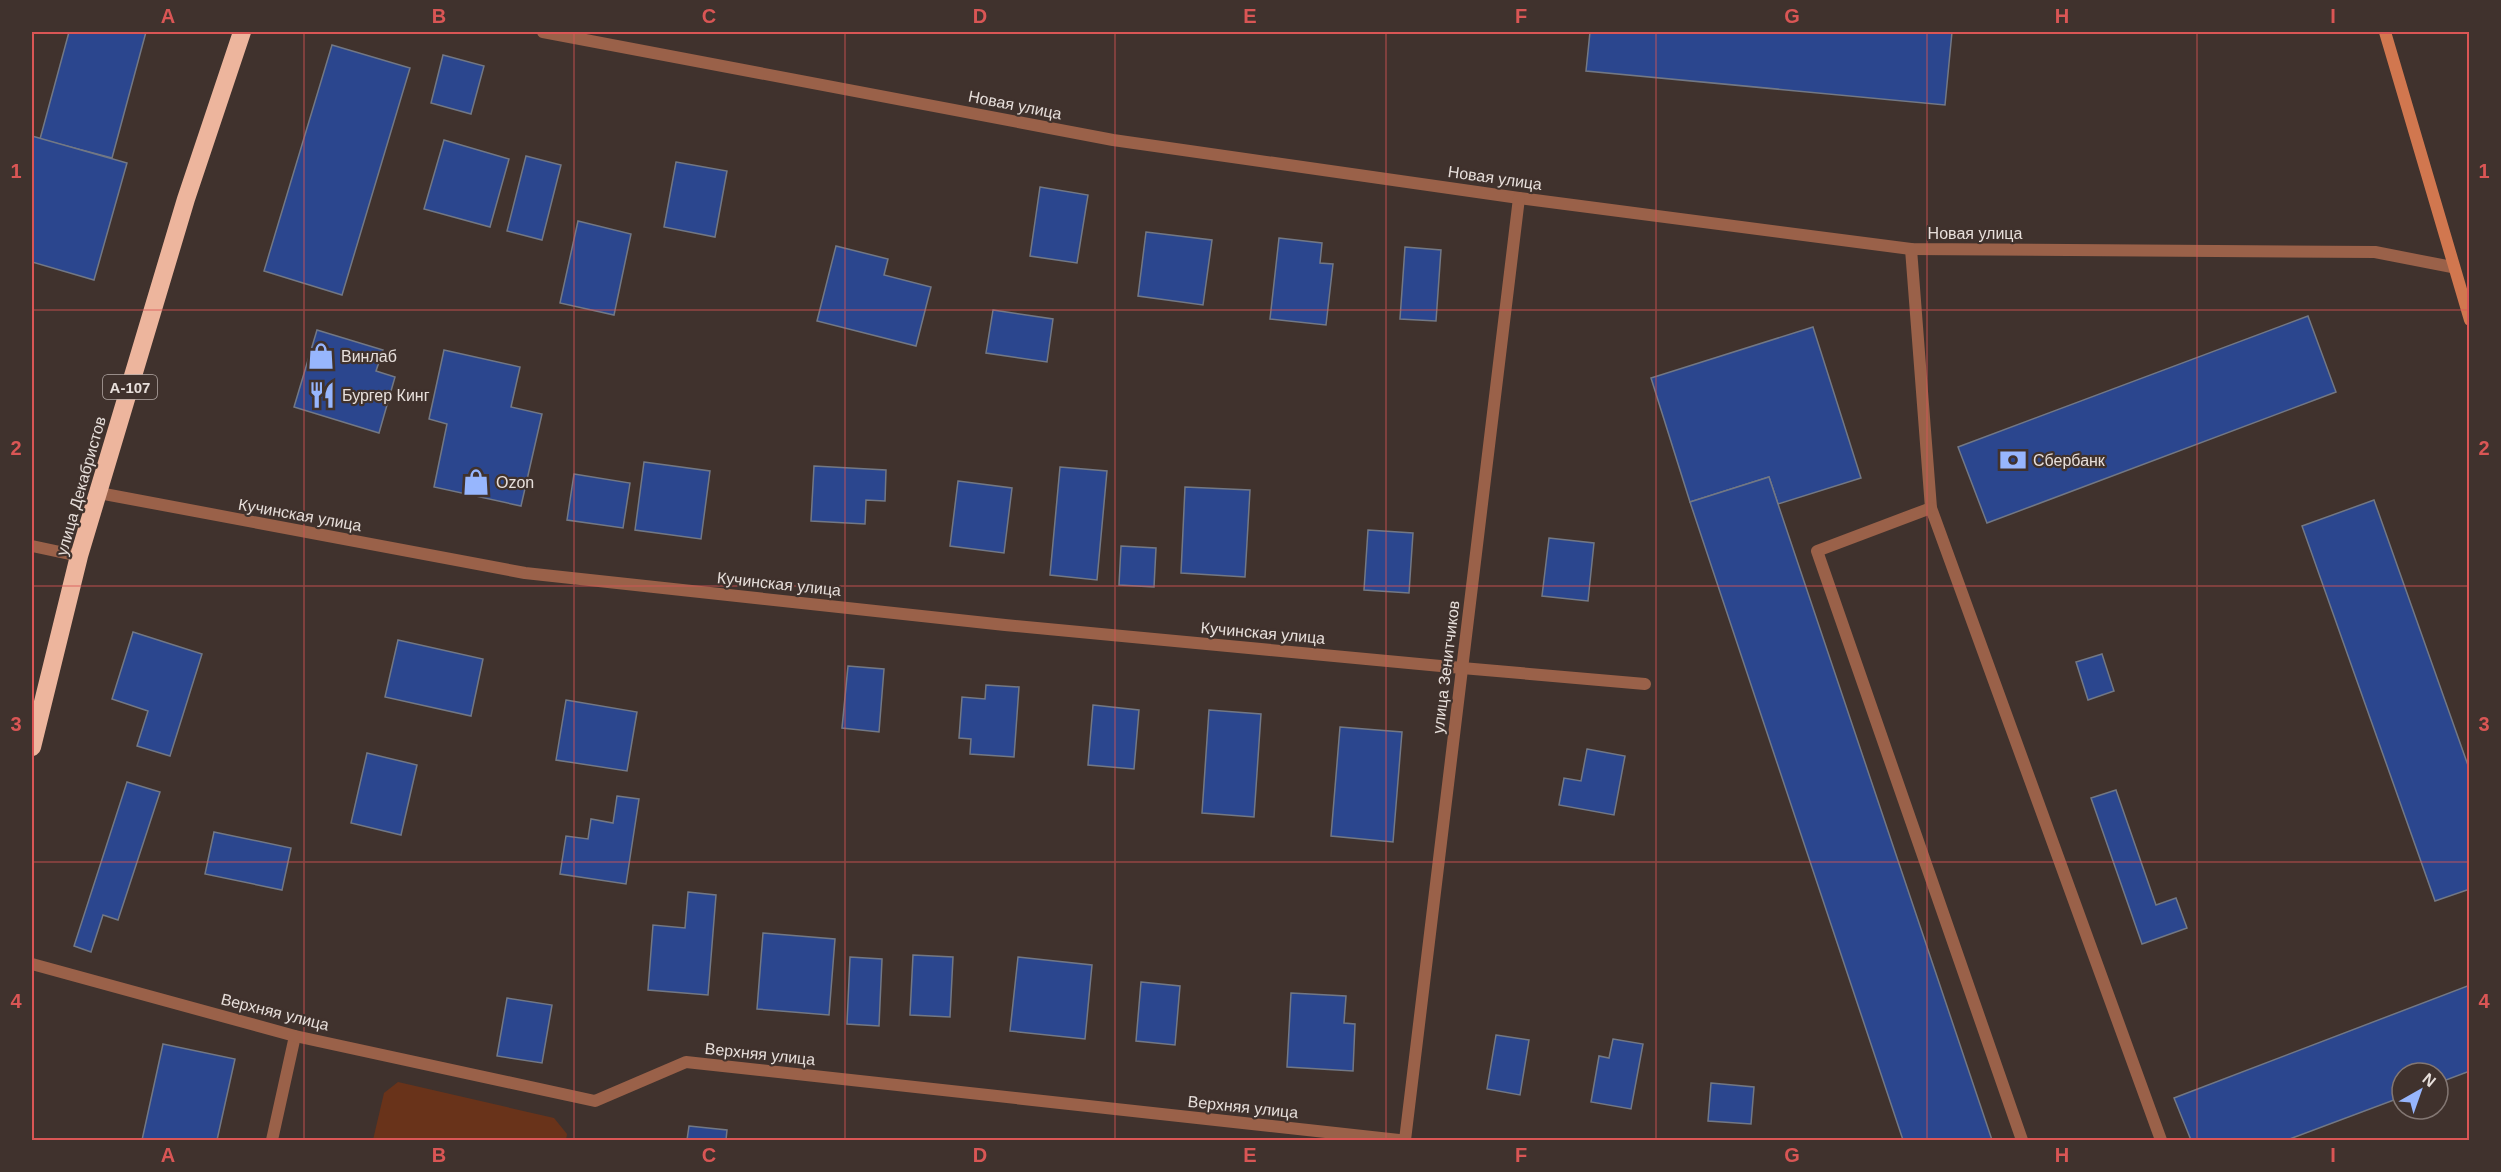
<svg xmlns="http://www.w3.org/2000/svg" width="2501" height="1172" font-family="Helvetica,sans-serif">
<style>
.green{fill:#69331a}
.building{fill:#2b468e;stroke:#727885;stroke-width:1.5}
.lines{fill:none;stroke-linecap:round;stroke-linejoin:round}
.lane{stroke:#9a6149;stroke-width:12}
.street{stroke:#9a6149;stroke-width:12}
.secondary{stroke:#d1774f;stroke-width:12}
.highway{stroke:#edb59d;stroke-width:18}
.grid{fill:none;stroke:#da5655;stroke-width:1.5;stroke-opacity:0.55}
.labels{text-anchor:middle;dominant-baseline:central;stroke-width:4.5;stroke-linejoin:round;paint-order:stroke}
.shield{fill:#40322d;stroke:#b5aba7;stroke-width:1.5}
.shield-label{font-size:15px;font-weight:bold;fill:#e7dfdb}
.street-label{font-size:16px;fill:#e7dfdb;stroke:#40322d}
.poi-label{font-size:16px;fill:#e7dfdb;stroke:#40322d;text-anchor:start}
.neatline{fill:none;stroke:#da5655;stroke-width:2}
.grid-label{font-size:20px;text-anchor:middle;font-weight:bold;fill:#da5655}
</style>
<rect width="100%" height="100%" fill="#40322d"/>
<polygon class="green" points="398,1082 554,1118 567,1134 566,1140 373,1140 384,1093"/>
<g class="building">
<polygon points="69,32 146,32 112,158 40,139"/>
<polygon points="1590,32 1952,32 1945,105 1586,71"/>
<polygon points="332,45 410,68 342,295 264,271"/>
<polygon points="443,55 484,66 471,114 431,103"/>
<polygon points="32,136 127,163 94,280 32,262"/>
<polygon points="444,140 509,159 490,227 424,209"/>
<polygon points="526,156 561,165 542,240 507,231"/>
<polygon points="676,162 727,171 715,237 664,227"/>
<polygon points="1040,187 1088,195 1077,263 1030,256"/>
<polygon points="578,221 631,234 614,315 560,303"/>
<polygon points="1146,232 1212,240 1203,305 1138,296"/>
<polygon points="1279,238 1322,243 1320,263 1333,264 1326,325 1270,319"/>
<polygon points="836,246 888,259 884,275 931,287 916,346 817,321"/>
<polygon points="1405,247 1441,250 1436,321 1400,319"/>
<polygon points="993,310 1053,319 1047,362 986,353"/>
<polygon points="2308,316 2336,392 1987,523 1958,447"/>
<polygon points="1813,327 1861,478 1778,504 1769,477 1690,502 1651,378"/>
<polygon points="317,330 383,350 376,371 395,377 379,433 294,407"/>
<polygon points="444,350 520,367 511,407 542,414 521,506 434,487 447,424 429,419"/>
<polygon points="644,462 710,471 701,539 635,530"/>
<polygon points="814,466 886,470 885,501 866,500 865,524 811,521"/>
<polygon points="1060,467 1107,471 1097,580 1050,575"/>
<polygon points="574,474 630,483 623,528 567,520"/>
<polygon points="1769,477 1778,504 1992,1140 1903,1140 1690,502"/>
<polygon points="958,481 1012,488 1004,553 950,546"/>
<polygon points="1185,487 1250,490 1245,577 1181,573"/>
<polygon points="2374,500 2470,771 2470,889 2435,901 2302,526"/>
<polygon points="1368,530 1413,533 1409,593 1364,590"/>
<polygon points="1549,538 1594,543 1588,601 1542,596"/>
<polygon points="1121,546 1156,548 1154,587 1119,585"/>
<polygon points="133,632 202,654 170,756 137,746 148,711 112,699"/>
<polygon points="398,640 483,659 471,716 385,697"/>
<polygon points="2102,654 2114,691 2088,700 2076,662"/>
<polygon points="848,666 884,669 879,732 842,728"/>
<polygon points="986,685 1019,687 1014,757 970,754 971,739 959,738 962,697 985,699"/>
<polygon points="566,700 637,712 627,771 556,760"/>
<polygon points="1093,705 1139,710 1134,769 1088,765"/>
<polygon points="1209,710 1261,714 1254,817 1202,813"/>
<polygon points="1340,727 1402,732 1393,842 1331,836"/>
<polygon points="1587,749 1625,756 1614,815 1559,805 1564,778 1581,781"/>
<polygon points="367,753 417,765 401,835 351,823"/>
<polygon points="127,782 160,792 118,920 103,915 91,952 74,946"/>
<polygon points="2116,790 2156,905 2176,898 2187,928 2142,944 2091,798"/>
<polygon points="617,796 639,799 626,884 560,874 566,836 588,839 591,819 613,823"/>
<polygon points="214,832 291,848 282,890 205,874"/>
<polygon points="688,892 716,895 708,995 648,990 653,925 685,928"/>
<polygon points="763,933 835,939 829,1015 757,1009"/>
<polygon points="913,955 953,957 950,1017 910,1015"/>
<polygon points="850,957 882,959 879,1026 847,1024"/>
<polygon points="1018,957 1092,965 1085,1039 1010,1031"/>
<polygon points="1141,982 1180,986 1175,1045 1136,1041"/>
<polygon points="2470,985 2470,1071 2438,1083 2438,1073 2402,1073 2402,1097 2287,1140 2191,1140 2174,1098"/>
<polygon points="1291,993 1346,996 1344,1023 1355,1024 1353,1071 1287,1067"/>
<polygon points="507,998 552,1005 542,1063 497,1056"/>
<polygon points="1496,1035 1529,1040 1520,1095 1487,1089"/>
<polygon points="1613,1039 1643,1044 1631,1109 1591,1102 1599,1056 1609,1058"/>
<polygon points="163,1044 235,1059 217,1140 142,1140"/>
<polygon points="1711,1083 1754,1087 1751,1124 1708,1121"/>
<polygon points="689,1126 727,1130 726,1140 687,1140"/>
</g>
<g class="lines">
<g class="lane">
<polyline points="1911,249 1931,508 2161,1140"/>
<polyline points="1931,508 1817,551 2022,1140"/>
<polyline points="1462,668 1645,684"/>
<polyline points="272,1140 295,1036"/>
</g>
<g class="street">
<polyline points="543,32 1113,140 1519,198 1911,249 2375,252 2452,267"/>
<polyline points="99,493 525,573 1005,625 1462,668"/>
<polyline points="32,546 79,556"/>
<polyline points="32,964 295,1036 595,1101 686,1062 1399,1140"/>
<polyline points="1405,1140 1519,198"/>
</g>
<polyline class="secondary" points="2385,32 2470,320"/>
<polyline class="highway" points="32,747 79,556 186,199 242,32"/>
</g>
<path class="grid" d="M304 32V1140M574 32V1140M845 32V1140M1115 32V1140M1386 32V1140M1656 32V1140M1927 32V1140M2197 32V1140M32 310H2470M32 586H2470M32 862H2470"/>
<defs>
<symbol id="shop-bare" viewBox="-9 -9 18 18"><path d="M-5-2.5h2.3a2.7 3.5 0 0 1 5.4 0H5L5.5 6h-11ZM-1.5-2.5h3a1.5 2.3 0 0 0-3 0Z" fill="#97b6fd" stroke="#40322d" stroke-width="2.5" paint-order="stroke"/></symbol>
<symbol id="restaurant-bare" viewBox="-9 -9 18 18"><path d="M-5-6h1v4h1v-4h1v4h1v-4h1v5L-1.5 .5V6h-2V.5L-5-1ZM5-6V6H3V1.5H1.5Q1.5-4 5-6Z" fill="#97b6fd" stroke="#40322d" stroke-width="2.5" paint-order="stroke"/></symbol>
<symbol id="bank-bare" viewBox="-9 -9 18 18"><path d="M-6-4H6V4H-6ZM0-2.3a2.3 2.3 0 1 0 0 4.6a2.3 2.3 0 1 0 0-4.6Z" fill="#97b6fd" stroke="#40322d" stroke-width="2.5" paint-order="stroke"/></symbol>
</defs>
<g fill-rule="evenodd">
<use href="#shop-bare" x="302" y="337" width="38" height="38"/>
<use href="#restaurant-bare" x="303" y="376" width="38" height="38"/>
<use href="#bank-bare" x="1994" y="441" width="38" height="38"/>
<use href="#shop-bare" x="457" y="463" width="38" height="38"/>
</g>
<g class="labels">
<rect class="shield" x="103" y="375" width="54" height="24" rx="4.5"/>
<g class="shield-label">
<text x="130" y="387">А-107</text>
</g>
<g class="street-label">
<text transform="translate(1015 105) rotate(11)">Новая улица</text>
<text transform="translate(1495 178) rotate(8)">Новая улица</text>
<text x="1975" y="233">Новая улица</text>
<text transform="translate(81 486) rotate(-74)">улица Декабристов</text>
<text transform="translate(300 515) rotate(10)">Кучинская улица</text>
<text transform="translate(779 584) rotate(6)">Кучинская улица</text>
<text transform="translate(1263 633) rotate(5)">Кучинская улица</text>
<text transform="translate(1446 667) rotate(-83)">улица Зенитчиков</text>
<text transform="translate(275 1012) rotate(14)">Верхняя улица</text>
<text transform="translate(760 1054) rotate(6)">Верхняя улица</text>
<text transform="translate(1243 1107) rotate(6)">Верхняя улица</text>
</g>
<g class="poi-label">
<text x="341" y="356">Винлаб</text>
<text x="342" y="395">Бургер Кинг</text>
<text x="2033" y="460">Сбербанк</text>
<text x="496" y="482">Ozon</text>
</g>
</g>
<rect width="2501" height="1172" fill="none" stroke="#40322d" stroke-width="66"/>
<g transform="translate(2420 1091) rotate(40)"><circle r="28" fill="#40322d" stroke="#837773" stroke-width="1.5"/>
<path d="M0-4.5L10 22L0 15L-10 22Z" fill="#97b6fd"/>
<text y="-9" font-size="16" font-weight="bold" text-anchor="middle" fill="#e7dfdb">N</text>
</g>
<rect x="33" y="33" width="2435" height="1106" class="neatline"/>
<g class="grid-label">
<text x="168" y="23">A</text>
<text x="439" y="23">B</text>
<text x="709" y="23">C</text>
<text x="980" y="23">D</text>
<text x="1250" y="23">E</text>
<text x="1521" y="23">F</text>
<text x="1792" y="23">G</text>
<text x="2062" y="23">H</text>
<text x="2333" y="23">I</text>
<text x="16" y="178">1</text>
<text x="2484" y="178">1</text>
<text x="16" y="455">2</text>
<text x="2484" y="455">2</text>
<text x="16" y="731">3</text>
<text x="2484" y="731">3</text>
<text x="16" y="1008">4</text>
<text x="2484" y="1008">4</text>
<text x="168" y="1162">A</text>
<text x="439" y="1162">B</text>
<text x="709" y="1162">C</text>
<text x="980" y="1162">D</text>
<text x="1250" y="1162">E</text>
<text x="1521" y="1162">F</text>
<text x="1792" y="1162">G</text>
<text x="2062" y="1162">H</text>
<text x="2333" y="1162">I</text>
</g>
</svg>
